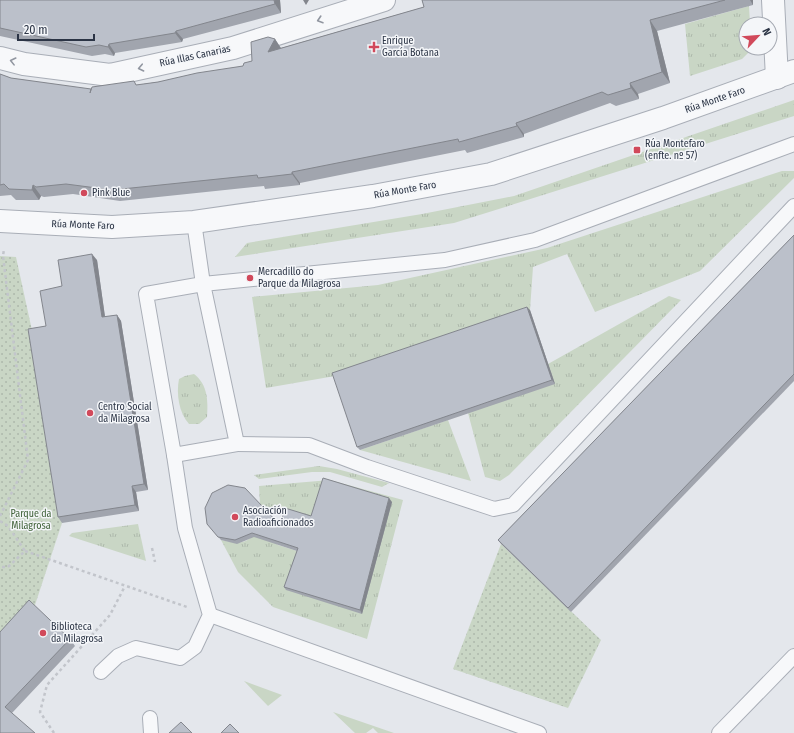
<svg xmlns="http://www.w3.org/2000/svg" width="794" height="733" font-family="'Fira Sans Condensed',sans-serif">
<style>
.grass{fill:url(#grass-tufts)}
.park{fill:url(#park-dots)}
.garden{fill:#c9d6c5}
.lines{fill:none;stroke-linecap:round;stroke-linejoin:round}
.service-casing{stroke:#a9aeb7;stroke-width:16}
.minor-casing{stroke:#a9aeb7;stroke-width:24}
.path{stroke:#c2c5cb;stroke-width:2.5;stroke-dasharray:3 3;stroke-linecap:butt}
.service{stroke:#f7f8fa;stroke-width:14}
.minor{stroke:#f7f8fa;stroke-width:22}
.wall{fill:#a1a5ae}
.shaded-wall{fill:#83868d}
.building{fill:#bbc0ca;stroke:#83868d}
.oneway{stroke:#9196a0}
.poi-dot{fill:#d1495b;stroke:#f4f6f9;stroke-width:1.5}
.labels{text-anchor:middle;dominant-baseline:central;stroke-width:3;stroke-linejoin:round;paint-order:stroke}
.poi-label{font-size:10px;fill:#2b3445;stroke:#f4f6f9;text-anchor:start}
.street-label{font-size:10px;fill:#2b3445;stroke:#f4f6f9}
.park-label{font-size:10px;fill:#3f6138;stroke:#f4f6f9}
</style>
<defs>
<pattern id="grass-tufts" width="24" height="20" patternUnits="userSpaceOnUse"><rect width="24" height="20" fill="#c9d6c5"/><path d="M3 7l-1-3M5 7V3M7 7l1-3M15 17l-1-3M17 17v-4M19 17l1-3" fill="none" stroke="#adb8ab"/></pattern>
<pattern id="park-dots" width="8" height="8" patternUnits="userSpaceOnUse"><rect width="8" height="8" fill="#c9d6c5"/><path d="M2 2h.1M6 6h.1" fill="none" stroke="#adb8ab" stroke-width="1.8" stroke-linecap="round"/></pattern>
</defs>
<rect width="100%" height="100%" fill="#e4e7ec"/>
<g class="grass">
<polygon points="749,6 750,24 746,24 746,48 751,48 751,50 742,59 690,76 685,24"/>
<polygon points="794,100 794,116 454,223 235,257 247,243 422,214 514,196"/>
<polygon points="782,171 794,171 794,178 700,271 595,312 567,254 533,267 530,310 335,376 266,388 252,297 378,285 547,248"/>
<polygon points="669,296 681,300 509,475 500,481 485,477 468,413 548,364"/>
<path d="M194 374C208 385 208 401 207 417L199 424H189C179 413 176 394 179 379L185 376Z"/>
<polygon points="448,420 471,481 360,450"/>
<polygon points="319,466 337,469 389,483 382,487 330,472 312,472 259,479 254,475"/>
<path d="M330 480 403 500 367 639 273 607 238 572 221 540C238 544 248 545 258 529L278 545 300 552 314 519 260 505 259 486Z"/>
<polygon points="138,524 146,561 69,536 72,533"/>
</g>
<g class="park">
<polygon points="0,256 16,257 33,335 62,523 34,608 0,645"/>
<polygon points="501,544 601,640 568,708 453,669"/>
</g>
<g class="garden">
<polygon points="244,681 282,695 268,706"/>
<polygon points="333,712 394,733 378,733 373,728 366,733 355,733"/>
</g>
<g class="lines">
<defs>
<g id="service">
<polyline points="194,222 203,284 237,444 174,455 146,294 203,284 445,260 535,240 794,144"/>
<polyline points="237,444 309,445 367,467 494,509 513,505 794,206"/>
<polyline points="210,615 539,733"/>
<polyline points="101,672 118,656 136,648 180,658 195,647 210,615 185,528 174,455"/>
<polyline points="150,718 151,733"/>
<polyline points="719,733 794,656"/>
</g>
<g id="minor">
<polyline points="773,0 777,78"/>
<polyline points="0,58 24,64 110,75 233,48 384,0"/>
<polyline points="0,221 112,227 194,222 373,196 491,174 663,118 794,71"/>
</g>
</defs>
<use href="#service" class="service-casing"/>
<use href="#minor" class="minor-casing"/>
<g class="path">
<polyline points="0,516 28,460 3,256 4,249"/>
<polyline points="0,521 8,526 25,551 8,567 0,567"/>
<polyline points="152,548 155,562"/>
<polyline points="25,551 187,607"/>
<polyline points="54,733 40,712 47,685 110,615 125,586"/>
</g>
<use href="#service" class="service"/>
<use href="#minor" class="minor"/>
</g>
<g class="wall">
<polygon points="0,0 280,0 281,13 183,39 182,42 115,53 114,56 105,54 92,56 0,36"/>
<polygon points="422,0 753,0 753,5 657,31 670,83 638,94 639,99 616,106 610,103 524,134 524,137 467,153 465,150 300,183 300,185 265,189 264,186 120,201 73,194 44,197 41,196 39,200 16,200 11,195 0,196 0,74 11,78 91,90 134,81 136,85 158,82 243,66 252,61 275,39 281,48 424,7"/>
<polygon points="794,235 794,381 571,612 501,544 498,540"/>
<polygon points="97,260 105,317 117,315 121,321 148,490 136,492 139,511 62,523 58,517 46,326 62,286"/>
<polygon points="530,310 555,384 360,450 357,447"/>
<polygon points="392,502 362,614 286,590 284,587 297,551 254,537 237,544 221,540 207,524 280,525 311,516"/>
<polygon points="0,632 70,639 75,646 12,713 0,733"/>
</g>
<g class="shaded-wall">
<polygon points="274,0 280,0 281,13 275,4"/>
<polygon points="303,0 309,0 306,5"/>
<polygon points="750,0 753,0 753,5"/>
<polygon points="650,20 657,31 670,83 662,72"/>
<polygon points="176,31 183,39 182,42 175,33"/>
<polygon points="275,39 282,50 268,52"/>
<polygon points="109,44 115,53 114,56 108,47"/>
<polygon points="630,83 638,94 639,99 631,88"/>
<polygon points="516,123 524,134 524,137 517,126"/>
<polygon points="292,172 300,183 300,185 292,174"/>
<polygon points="33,185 41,196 39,200 32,190"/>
<polygon points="92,254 97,260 106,324 102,317"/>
<polygon points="527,307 530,310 555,384 552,380"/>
<polygon points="117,315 121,321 148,490 144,484"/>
<polygon points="132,486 136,492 139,511 135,505"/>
<polygon points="389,498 392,502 362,614 360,610"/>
</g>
<g class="building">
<polygon points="0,0 274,0 275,4 176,31 175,33 109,44 108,47 99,45 86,47 0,28"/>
<polygon points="422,0 725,0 650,20 662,72 630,83 631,88 608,95 602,92 516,123 517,126 459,142 458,139 292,172 292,174 258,178 257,175 112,190 66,184 36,187 33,185 32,190 9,189 4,184 0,185 0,74 11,78 91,89 90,93 92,87 134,81 136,85 158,82 197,73 243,66 244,63 252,61 251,42 268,37 275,39 268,52 424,7"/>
<polygon points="794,235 794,374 568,608 498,540"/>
<polygon points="92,254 102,317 117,315 144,484 132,486 135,505 58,517 28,329 46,326 40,291 62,286 58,260"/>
<polygon points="527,307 552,380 357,447 332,373"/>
<polygon points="323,478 389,498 360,610 284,587 298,548 252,533 235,540 218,537 207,524 205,508 212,493 228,485 245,488 280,525 285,508 311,516"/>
<polygon points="29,600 70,639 5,707 35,733 0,733 0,632"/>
<polygon points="181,722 192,733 169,733"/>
<polygon points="230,724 239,733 221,733"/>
</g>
<defs><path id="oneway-chevron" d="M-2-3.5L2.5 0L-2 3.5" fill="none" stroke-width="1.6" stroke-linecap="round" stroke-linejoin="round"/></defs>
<g class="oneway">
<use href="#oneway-chevron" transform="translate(320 20) rotate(162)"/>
<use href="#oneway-chevron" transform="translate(13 61) rotate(-166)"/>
<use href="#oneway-chevron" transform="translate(141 68) rotate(168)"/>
</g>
<g class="poi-dot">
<path d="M372 41h4v4h4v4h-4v4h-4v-4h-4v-4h4z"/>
<rect x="633" y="146" width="8" height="8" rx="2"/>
<circle cx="84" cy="193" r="4"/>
<circle cx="250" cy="278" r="4"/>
<circle cx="90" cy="413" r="4"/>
<circle cx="235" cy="517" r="4"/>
<circle cx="43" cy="633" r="4"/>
</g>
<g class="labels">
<g class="poi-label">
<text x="382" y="41">Enrique<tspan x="382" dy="12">García Botana</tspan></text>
<text x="645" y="144">Rúa Montefaro<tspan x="645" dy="12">(enfte. nº 57)</tspan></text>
<text x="92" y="193">Pink Blue</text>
<text x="258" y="272">Mercadillo do<tspan x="258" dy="12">Parque da Milagrosa</tspan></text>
<text x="98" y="407">Centro Social<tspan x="98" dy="12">da Milagrosa</tspan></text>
<text x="243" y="511">Asociación<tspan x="243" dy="12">Radioaficionados</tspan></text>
<text x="51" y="627">Biblioteca<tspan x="51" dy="12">da Milagrosa</tspan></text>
</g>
<g class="street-label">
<text transform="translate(195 56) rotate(-12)">Rúa Illas Canarias</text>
<text transform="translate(715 100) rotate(-19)">Rúa Monte Faro</text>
<text transform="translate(405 190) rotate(-10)">Rúa Monte Faro</text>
<text transform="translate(83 225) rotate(2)">Rúa Monte Faro</text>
</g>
<g class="park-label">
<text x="31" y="514">Parque da<tspan x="31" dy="12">Milagrosa</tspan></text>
</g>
</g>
<g transform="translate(758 36) rotate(64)"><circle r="19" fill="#f4f6f9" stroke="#a4a8b1"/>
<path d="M0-3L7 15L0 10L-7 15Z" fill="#d1495b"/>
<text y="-6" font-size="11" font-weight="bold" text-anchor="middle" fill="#2b3445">N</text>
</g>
<path d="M18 34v6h76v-6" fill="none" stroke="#2b3445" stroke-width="2"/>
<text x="24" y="34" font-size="12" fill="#2b3445" stroke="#f4f6f9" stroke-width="3" paint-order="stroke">20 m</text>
</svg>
